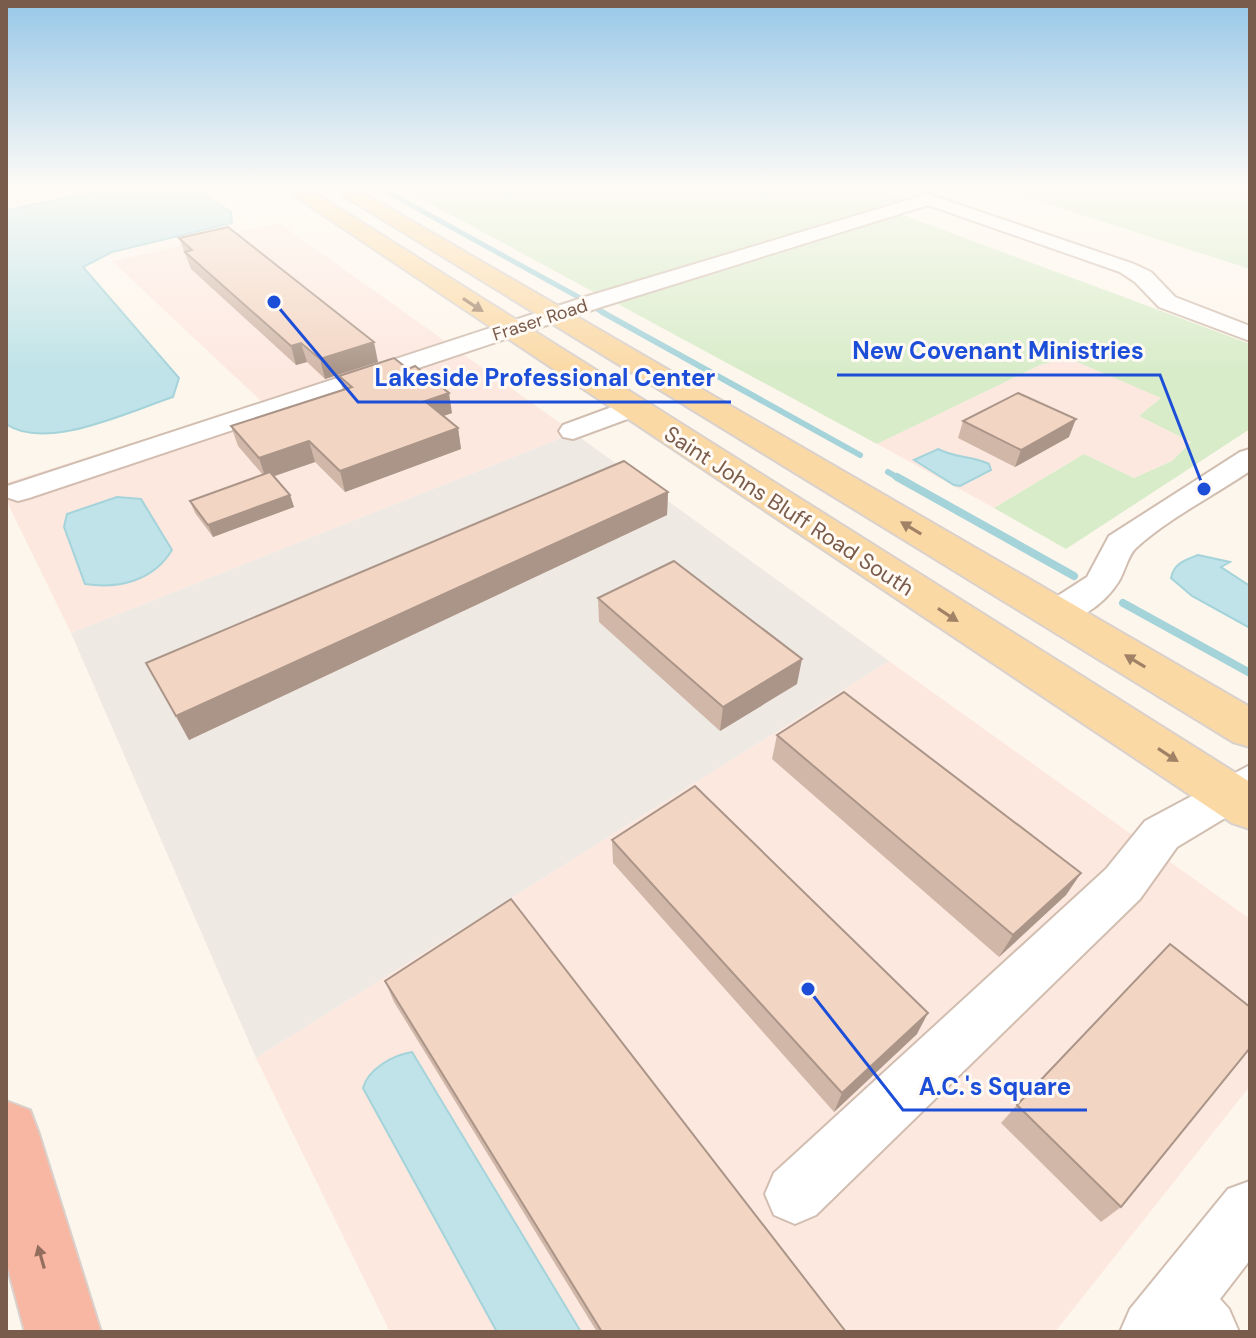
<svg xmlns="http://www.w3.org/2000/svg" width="1256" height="1338" font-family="'DM Sans',sans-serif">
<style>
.commercial{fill:#fde8e0}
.industrial{fill:#efe9e4}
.green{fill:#d8ecc9}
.water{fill:#bfe3e8;stroke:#a5d3da;stroke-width:2}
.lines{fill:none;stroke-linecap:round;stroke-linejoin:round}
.stream-far2{stroke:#a5d3da;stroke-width:5}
.stream-far1{stroke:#a5d3da;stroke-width:6}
.stream{stroke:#a5d3da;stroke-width:8}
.minor-casing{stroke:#d1beb0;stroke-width:4}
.major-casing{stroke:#dad1cd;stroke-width:4}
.highway-casing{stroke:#dad1cd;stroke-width:4}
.minor{fill:#fff;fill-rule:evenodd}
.major{fill:#fbd9a5;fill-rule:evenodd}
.highway{fill:#f7b7a3;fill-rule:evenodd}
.wall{fill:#d1b7a8}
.shaded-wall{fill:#aa9588}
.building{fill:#f3d5c3;stroke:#aa9588;stroke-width:2}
.oneway{fill:#a18267}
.oneway2{fill:#936e5e}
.labels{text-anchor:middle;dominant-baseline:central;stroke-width:6;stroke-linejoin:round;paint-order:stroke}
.far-street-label{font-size:18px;fill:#7a5c4d;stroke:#fffaf3}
.street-label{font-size:22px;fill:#7a5c4d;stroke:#fffaf3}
.leader{fill:none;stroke:#1d4ed8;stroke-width:3}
.callout-dot{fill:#1d4ed8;stroke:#fffaf3;stroke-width:3}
.callout-label{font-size:24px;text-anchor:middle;font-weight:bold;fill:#1d4ed8;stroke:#fffaf3;stroke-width:6;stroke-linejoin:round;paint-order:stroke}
</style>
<rect width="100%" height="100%" fill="#fdf6ec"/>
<g class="commercial">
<polygon points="279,223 574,433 71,633 6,500 6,483 262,402 112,261"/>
<polygon points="1068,358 1162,398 1139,416 1191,442 1172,461 1134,478 1084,454 994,508 877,444 1040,365"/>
<polygon points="889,661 1250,919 1250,1086 1055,1332 390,1332 256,1058"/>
</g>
<polygon class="industrial" points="574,433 889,661 256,1058 71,633"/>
<g class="green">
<polygon points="398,186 864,186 907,199 601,296"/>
<polygon points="992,186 1250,186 1250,269"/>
<polygon points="900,214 1250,344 1250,429 1066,549 994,508 1084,454 1134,478 1172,461 1191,442 1139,416 1161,398 1068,358 1040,365 877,444 616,303"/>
</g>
<g class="water">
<path d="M128 186H191L231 212 232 223 112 252 83 267 179 378 173 397C130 411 46 452 6 424V210Z"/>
<path d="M938 449C955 458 972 456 989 464L991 470 960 486 954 485 914 460Z"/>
<path d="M117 497 141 499 172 550C153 581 119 589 85 584L64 527 67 514Z"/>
<path d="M1198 555 1230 562 1221 567 1250 586V628L1192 596 1171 578C1174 563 1185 560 1198 555Z"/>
<path d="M412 1052 581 1332H497L363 1088C368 1069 393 1055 412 1052Z"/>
</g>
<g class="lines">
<g class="stream-far2">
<polyline points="382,189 582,299"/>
<polyline points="597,309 606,314"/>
</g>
<g class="stream-far1">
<polyline points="602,312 860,455"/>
<polyline points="888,472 900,479"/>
</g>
<g class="stream">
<polyline points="897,477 1074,576"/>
<polyline points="1123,603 1250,673"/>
</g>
<defs>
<g id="minor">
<polygon points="928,194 1134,264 1151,272 1175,297 1250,326 1250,341 1159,307 1135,282 1120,272 928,205 601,307 29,498 18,501 6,497 7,486 585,297"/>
<polygon points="631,400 641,402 645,408 641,414 573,439 563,437 559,431 563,425"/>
<path d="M1250 449V471C1213 496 1169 518 1136 548 1128 555 1125 571 1119 581 1105 604 1071 630 1042 622L1037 614 1042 606 1087 577 1109 536 1240 452Z"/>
<polygon points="1250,765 1250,803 1177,847 1140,899 816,1215 795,1224 774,1215 765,1194 774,1173 1106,869 1145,821"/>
<polygon points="1250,1181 1250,1260 1220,1299 1229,1309 1239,1332 1120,1332 1130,1309 1228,1189"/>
</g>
<g id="major">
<polygon points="280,186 304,186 1250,782 1250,829 1232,823"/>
<polygon points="353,187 1250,707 1250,747 1233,742 346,197 343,193 346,189"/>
</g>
<polygon id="highway" points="6,1101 30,1110 39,1134 101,1332 25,1332 6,1261"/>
</defs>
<use href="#minor" class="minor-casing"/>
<use href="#major" class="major-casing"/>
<use href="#highway" class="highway-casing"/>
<use href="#minor" class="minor"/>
<use href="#major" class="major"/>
<use href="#highway" class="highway"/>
</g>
<g class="wall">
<polygon points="179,238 378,362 325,379 307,362 296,365 191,269"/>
<polygon points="339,376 452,413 444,416 458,428 461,449 345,492 315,462 274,476 290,495 294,507 213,537 195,513 190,501 263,475 238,446 231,426 343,390"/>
<polygon points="963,421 1069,437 1015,467 958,438"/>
<polygon points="668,492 667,515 189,740 146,663"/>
<polygon points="598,598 797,684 720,731 599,622"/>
<polygon points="777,735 1081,873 1066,895 999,957 772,759"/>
<polygon points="612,840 917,1034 834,1112 613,863"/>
<polygon points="385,981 846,1332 597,1332 394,1002"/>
<polygon points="1017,1105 1121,1207 1101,1222 1001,1123"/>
</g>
<g class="shaded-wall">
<polygon points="374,342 378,362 325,379 320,359"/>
<polygon points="301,343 307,362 296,365 291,346"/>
<polygon points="449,393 452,413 428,421 425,401"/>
<polygon points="1076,419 1069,437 1015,467 1021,450"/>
<polygon points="458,428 461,449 345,492 340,471"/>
<polygon points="309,441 315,462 266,479 259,458"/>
<polygon points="668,492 667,515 189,740 176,716"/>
<polygon points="290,495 294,507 213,537 208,525"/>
<polygon points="802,659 797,684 720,731 723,707"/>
<polygon points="1081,873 1066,895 999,957 1013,935"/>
<polygon points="928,1013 917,1034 834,1112 842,1093"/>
</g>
<g class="building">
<polygon points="228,227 374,342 320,359 301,343 291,346 185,252 192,250 179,238"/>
<polygon points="394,358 408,369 415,366 449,393 425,401 458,428 340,471 309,441 259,458 231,426 352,387 339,376"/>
<polygon points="1018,393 1076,419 1021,450 963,421"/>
<polygon points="624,461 668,492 176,716 146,663"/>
<polygon points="270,472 290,495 208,525 190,501"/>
<polygon points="674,561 802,659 723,707 598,598"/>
<polygon points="844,692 1081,873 1013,935 777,735"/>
<polygon points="695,786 928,1013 842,1093 612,840"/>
<polygon points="511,899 846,1332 602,1332 385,981"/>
<polygon points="1170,944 1250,1007 1250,1048 1121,1207 1017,1105"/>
</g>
<defs><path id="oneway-solid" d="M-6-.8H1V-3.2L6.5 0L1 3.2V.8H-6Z" transform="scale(2)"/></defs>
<g class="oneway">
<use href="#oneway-solid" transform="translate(473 305) rotate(33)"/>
<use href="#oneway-solid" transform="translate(911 528) rotate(-149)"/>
<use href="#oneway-solid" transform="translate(948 615) rotate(33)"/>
<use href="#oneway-solid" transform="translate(1135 661) rotate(-149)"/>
<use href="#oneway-solid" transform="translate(1168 755) rotate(33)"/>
</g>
<use class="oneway2" href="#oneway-solid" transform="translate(41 1257) rotate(-106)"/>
<linearGradient id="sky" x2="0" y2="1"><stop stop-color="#97c7e8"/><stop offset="0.5" stop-color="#fefbf6"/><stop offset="1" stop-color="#fefbf6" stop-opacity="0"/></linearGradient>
<rect width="1256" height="373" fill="url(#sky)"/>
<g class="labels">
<g class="far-street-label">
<text transform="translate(540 320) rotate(-18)">Fraser Road</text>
</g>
<g class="street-label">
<text transform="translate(789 511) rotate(33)">Saint Johns Bluff Road South</text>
</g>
</g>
<path class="leader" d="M1204 489L1160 375H837M274 302L358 402H731M808 989L903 1110H1087"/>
<g class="callout-dot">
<circle cx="1204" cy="489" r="8"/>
<circle cx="274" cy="302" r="8"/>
<circle cx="808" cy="989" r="8"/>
</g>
<g class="callout-label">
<text x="998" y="359">New Covenant Ministries</text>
<text x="545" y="386">Lakeside Professional Center</text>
<text x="995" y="1095">A.C.'s Square</text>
</g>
<rect width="1256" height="1338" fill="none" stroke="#7a5c4d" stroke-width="16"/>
</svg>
